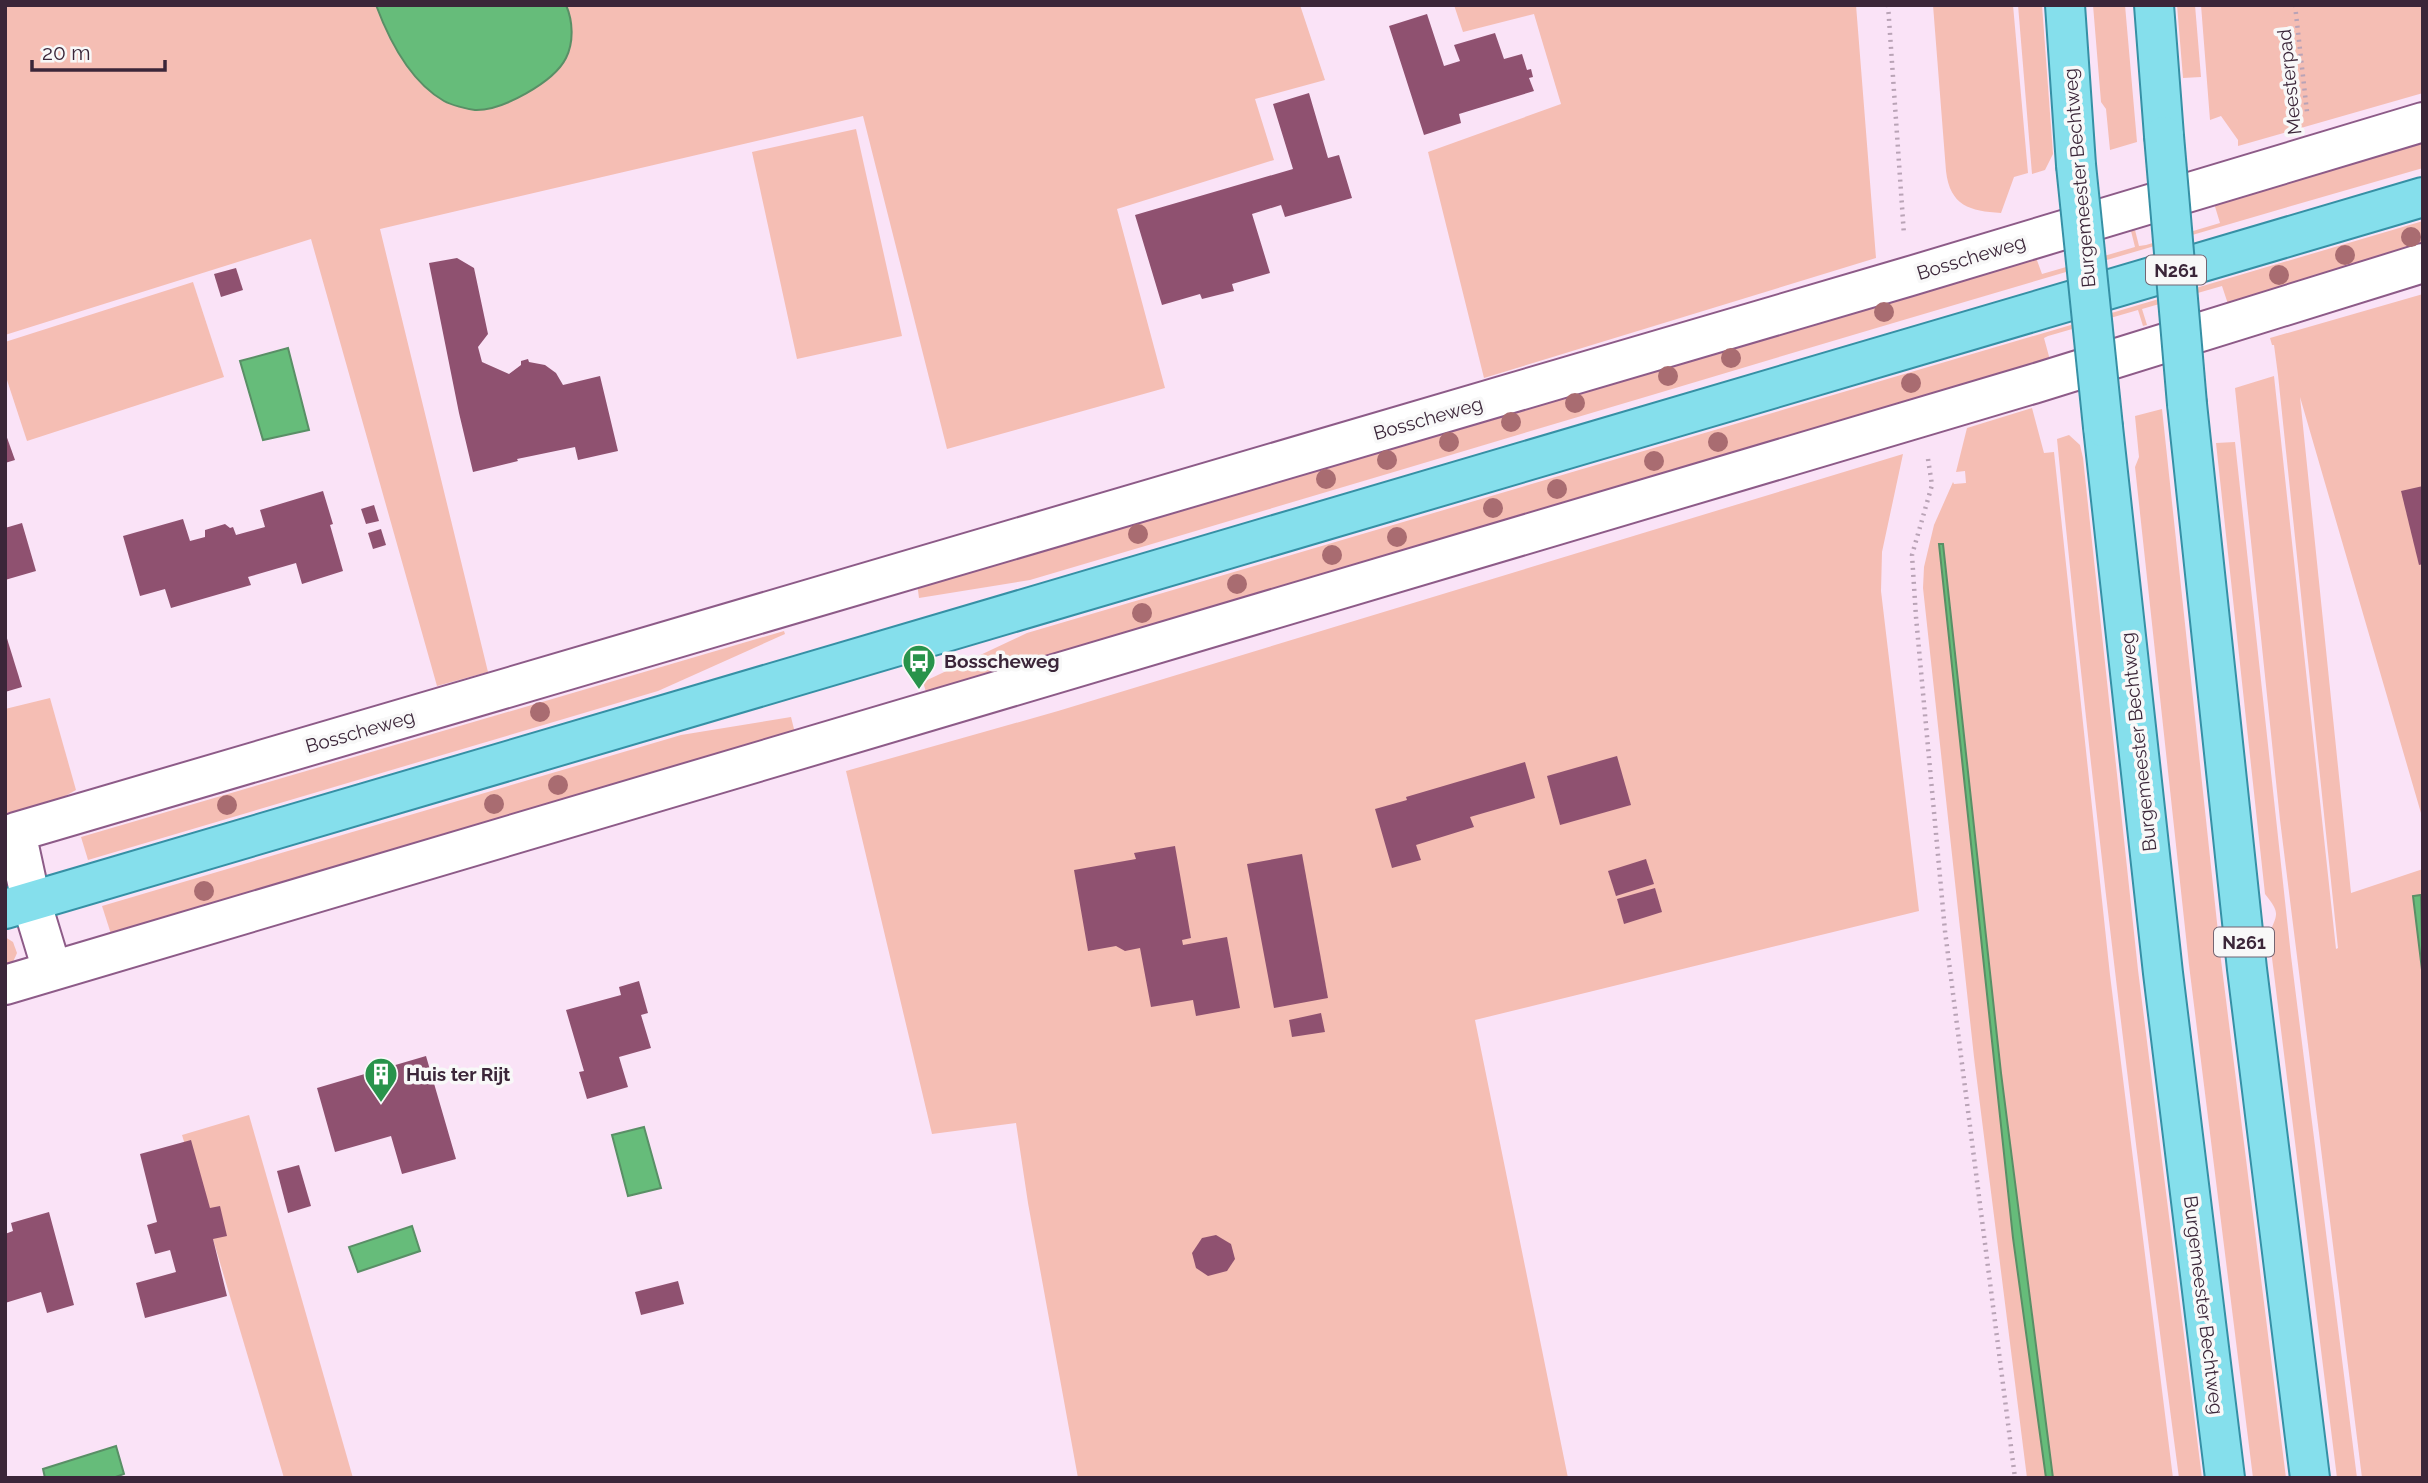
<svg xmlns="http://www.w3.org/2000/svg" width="2428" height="1483" font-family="Raleway,sans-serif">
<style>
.green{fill:#f5beb4}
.water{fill:#66bc7a;stroke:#598f66;stroke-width:2}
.building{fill:#8f5170}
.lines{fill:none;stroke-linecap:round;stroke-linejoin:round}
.minor-casing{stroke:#8d5b88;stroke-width:42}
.major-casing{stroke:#3690a5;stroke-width:42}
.path{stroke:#b9a3b6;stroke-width:4.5;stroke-dasharray:2 5;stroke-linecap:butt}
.minor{stroke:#fff;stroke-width:38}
.major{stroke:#85dfec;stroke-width:38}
.major-bridge-casing{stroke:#3690a5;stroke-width:42;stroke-linecap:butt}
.major-bridge{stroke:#85dfec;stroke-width:38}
.tree{fill:#a96c71}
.labels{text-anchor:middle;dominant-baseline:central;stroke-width:7;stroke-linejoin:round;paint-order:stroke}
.shield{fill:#f8f8f8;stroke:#746572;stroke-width:2}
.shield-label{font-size:18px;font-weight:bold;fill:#3b2639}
.street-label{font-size:19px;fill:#3b2639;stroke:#f8f8f8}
.poi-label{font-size:19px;font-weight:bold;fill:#3b2639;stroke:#f8f8f8;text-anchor:start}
</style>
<rect width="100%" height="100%" fill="#fae3f7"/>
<g class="green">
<polygon points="5,5 376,5 383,23 507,103 535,88 555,73 571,25 566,5 1300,5 1325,80 1255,99 1274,160 1117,209 1165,388 947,449 863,116 380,229 488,672 437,686 311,239 5,335"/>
<polygon points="1454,5 1856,5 1876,258 1484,378 1428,152 1561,104 1534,14 1463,32"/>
<path d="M1933 5H2013L2028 173 2014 177 2001 213C1970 211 1950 206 1946 171Z"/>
<polygon points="2018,5 2042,5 2053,154 2045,170 2032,174"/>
<polygon points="2093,5 2125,5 2137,142 2110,150 2106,109 2101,102"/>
<polygon points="2177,5 2195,5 2201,77 2183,78"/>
<polygon points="2201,5 2423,5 2423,93 2238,146 2238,140 2221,116 2210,120"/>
<polygon points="856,129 902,336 797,359 752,152"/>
<path d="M2423 138V168C1957 302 1494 443 1030 580L919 598 916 575 2034 252 2042 274 2135 247 2131 231 2135 230 2139 246 2146 245 2220 223 2213 200Z"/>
<polygon points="2423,221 2423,249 2229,307 2222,286 2142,309 2147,325 2143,326 2138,310 2048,336 2044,338 2050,360 929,702 923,682 1027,633"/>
<polygon points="193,282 224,377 27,441 5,374 5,342"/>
<polygon points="2423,294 2423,820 2300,397 2351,893 2423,869 2423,907 2421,895 2413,896 2423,978 2423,1478 2362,1478 2280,820 2235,388 2274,376 2336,949 2338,948 2278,375 2274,345 2272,345 2270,338"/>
<polygon points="2032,408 2044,453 2054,452 2110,975 2173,1478 2053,1478 2001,1073 1942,544 1939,545 2013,1238 2046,1478 2027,1478 1974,1057 1923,588 1924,567 1934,525 1953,482 1954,484 1966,483 1965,471 1956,472 1967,428"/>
<polygon points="2162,409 2221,960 2286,1478 2253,1478 2189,965 2135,467 2139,457 2135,416"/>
<path d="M2069 435 2080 445 2083 458 2138 970 2202 1478H2179C2133 1132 2091 786 2057 439Z"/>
<path d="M2235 442 2291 956 2357 1478H2337L2269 934C2278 913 2280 913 2265 894L2216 443Z"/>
<polygon points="1903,454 1882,552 1881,591 1919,911 1475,1020 1568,1478 1078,1478 1028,1203 1016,1123 932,1134 846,771 1058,711"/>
<polygon points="784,631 785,634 658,691 88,860 81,837"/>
<polygon points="50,698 76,790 5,830 5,709"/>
<polygon points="791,717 797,741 111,934 102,906 681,735"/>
<polygon points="5,937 13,942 17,953 13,962 5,966"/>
<polygon points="249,1115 353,1478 284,1478 182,1135"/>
</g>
<g class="water">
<path d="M376 5H566C573 21 574 42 566 58 554 82 502 111 475 110 467 109 451 105 444 101 411 82 389 40 376 5Z"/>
<polygon points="288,348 309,430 263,440 240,361"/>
<polygon points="1939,544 1943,544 2001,1073 2053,1478 2046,1478 2013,1238"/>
<polygon points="2421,895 2423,978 2413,896"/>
<polygon points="644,1127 661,1188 628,1196 612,1135"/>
<polygon points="412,1226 420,1251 358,1272 349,1247"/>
<polygon points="116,1446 124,1474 113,1478 45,1478 43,1469"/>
</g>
<g class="building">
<polygon points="1427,14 1444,66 1460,61 1454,45 1495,33 1504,59 1522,54 1527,70 1531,69 1533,77 1529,78 1534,91 1459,114 1461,123 1424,135 1389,26"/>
<polygon points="1309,93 1328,158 1339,155 1352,198 1285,217 1281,205 1252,214 1270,273 1232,284 1234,291 1202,299 1200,294 1162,305 1135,215 1293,169 1273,104"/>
<polygon points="457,258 474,268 488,334 478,347 482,362 509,374 521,365 521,361 528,359 529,362 545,365 556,373 563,385 600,376 618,451 578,460 575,447 517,459 518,461 473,472 459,413 429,263"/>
<polygon points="236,268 243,290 221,297 214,274"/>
<polygon points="5,432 15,460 5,463"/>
<polygon points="2423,486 2423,564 2419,565 2401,491"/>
<polygon points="323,491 333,524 330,525 343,571 302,584 296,563 248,577 251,585 171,608 165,589 140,596 123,536 183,519 190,541 205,537 205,530 225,524 230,528 233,527 236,535 265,527 260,510"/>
<polygon points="374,505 379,521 366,524 361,509"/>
<polygon points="22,523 36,571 5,580 5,528"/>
<polygon points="381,529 386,545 373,549 368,533"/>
<polygon points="5,632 22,687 5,692"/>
<polygon points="1617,756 1631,805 1560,825 1547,776"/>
<polygon points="1525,762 1535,798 1470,817 1474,827 1416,845 1421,860 1392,868 1375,809 1407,800 1406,797"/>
<polygon points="1175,846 1191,938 1182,940 1183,945 1227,937 1240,1008 1196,1016 1193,1000 1151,1007 1140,948 1125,951 1116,946 1088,951 1074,870 1136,859 1134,853"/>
<polygon points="1302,854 1328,998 1274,1008 1247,864"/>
<polygon points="1646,859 1654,884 1616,896 1608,871"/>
<polygon points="1655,888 1662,912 1624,924 1617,899"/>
<polygon points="639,981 648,1013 641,1015 651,1048 619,1057 628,1087 587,1099 579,1072 584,1071 566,1010 621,995 619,987"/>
<polygon points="1321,1013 1325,1032 1292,1037 1289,1020"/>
<polygon points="426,1056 456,1159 402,1174 391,1136 335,1152 317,1088"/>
<polygon points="191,1140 210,1208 220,1206 227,1236 213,1239 227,1296 145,1318 136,1283 176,1272 170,1250 155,1254 147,1225 157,1222 140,1154"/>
<polygon points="299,1165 311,1206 288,1213 277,1171"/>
<polygon points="49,1212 74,1305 47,1313 41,1292 5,1303 5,1234 13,1231 11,1223"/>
<polygon points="1216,1235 1231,1244 1235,1259 1227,1271 1208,1276 1196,1268 1192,1253 1202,1238"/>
<polygon points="678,1281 684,1304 641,1315 635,1292"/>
</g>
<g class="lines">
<defs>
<g id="minor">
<polyline points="52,970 31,901 16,832 1907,277 2423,122"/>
<polyline points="5,985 2033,384 2423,263"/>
</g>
<g id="major">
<polyline points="2065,5 2076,165"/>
<polyline points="2154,5 2164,136"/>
<polyline points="2187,404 2247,969 2310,1478"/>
<polyline points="2103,427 2163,973 2225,1478"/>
<polyline points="5,909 2423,197"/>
</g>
</defs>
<use href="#minor" class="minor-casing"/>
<use href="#major" class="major-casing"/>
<g class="path">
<polyline points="1888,5 1904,235"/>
<polyline points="2295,5 2307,112"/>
<polyline points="1928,459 1932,485 1912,555 1916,617 1945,931 2015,1478"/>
</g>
<use href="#minor" class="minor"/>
<use href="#major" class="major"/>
<defs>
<g id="major-bridge">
<polyline points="2164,136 2187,404"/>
<polyline points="2076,165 2103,427"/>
</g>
</defs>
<use href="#major-bridge" class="major-bridge-casing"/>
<use href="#major-bridge" class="major-bridge"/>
</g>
<g class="tree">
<circle cx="2411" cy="237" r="10"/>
<circle cx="2345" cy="255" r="10"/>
<circle cx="2279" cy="275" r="10"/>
<circle cx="1884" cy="312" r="10"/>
<circle cx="1731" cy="358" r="10"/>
<circle cx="1668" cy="376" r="10"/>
<circle cx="1911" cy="383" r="10"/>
<circle cx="1575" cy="403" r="10"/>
<circle cx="1511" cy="422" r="10"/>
<circle cx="1449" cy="442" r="10"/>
<circle cx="1718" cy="442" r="10"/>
<circle cx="1387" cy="460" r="10"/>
<circle cx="1654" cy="461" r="10"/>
<circle cx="1326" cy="479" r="10"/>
<circle cx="1557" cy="489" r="10"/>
<circle cx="1493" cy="508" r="10"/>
<circle cx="1138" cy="534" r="10"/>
<circle cx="1397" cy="537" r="10"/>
<circle cx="1332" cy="555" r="10"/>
<circle cx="1237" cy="584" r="10"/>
<circle cx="1142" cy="613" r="10"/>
<circle cx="540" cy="712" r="10"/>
<circle cx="558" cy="785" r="10"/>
<circle cx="494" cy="804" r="10"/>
<circle cx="227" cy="805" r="10"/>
<circle cx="204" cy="891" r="10"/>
</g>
<defs>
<symbol id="bus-pin" viewBox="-11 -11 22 30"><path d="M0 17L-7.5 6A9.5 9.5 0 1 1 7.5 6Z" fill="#28934b" stroke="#f8f8f8"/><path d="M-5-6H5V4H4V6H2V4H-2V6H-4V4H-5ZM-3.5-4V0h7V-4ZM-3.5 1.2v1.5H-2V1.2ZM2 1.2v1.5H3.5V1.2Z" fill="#fff"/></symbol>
<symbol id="building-pin" viewBox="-11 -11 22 30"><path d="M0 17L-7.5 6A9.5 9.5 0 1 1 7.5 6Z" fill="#28934b" stroke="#f8f8f8"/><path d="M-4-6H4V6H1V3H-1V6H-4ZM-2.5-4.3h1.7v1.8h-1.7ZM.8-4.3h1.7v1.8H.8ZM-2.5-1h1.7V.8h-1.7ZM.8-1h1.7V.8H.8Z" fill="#fff"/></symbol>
</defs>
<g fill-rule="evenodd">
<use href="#bus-pin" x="900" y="642" width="38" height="52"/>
<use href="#building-pin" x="362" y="1055" width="38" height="52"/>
</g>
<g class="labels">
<g class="shield">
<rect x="2146" y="255.5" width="60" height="29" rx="5"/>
<rect x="2214" y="927.5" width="60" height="29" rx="5"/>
</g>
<g class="shield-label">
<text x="2176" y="270">N261</text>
<text x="2244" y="942">N261</text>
</g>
<g class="street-label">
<text transform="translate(2289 82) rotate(-96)">Meesterpad</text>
<text transform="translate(2079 178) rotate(-95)">Burgemeester Bechtweg</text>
<text transform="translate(1971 257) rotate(-17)">Bosscheweg</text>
<text transform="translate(1428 418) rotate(-16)">Bosscheweg</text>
<text transform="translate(360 731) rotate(-16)">Bosscheweg</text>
<text transform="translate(2138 742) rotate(-96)">Burgemeester Bechtweg</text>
<text transform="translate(2204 1305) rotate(83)">Burgemeester Bechtweg</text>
</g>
<g class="poi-label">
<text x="944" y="661">Bosscheweg</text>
<text x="406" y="1074">Huis ter Rijt</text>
</g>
</g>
<rect width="2428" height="1483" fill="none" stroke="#3b2639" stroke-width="14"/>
<path d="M32 60v10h133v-10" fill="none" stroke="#3b2639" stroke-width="3.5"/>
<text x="42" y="60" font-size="21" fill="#3b2639" stroke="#f8f8f8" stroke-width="5" paint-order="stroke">20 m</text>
</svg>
